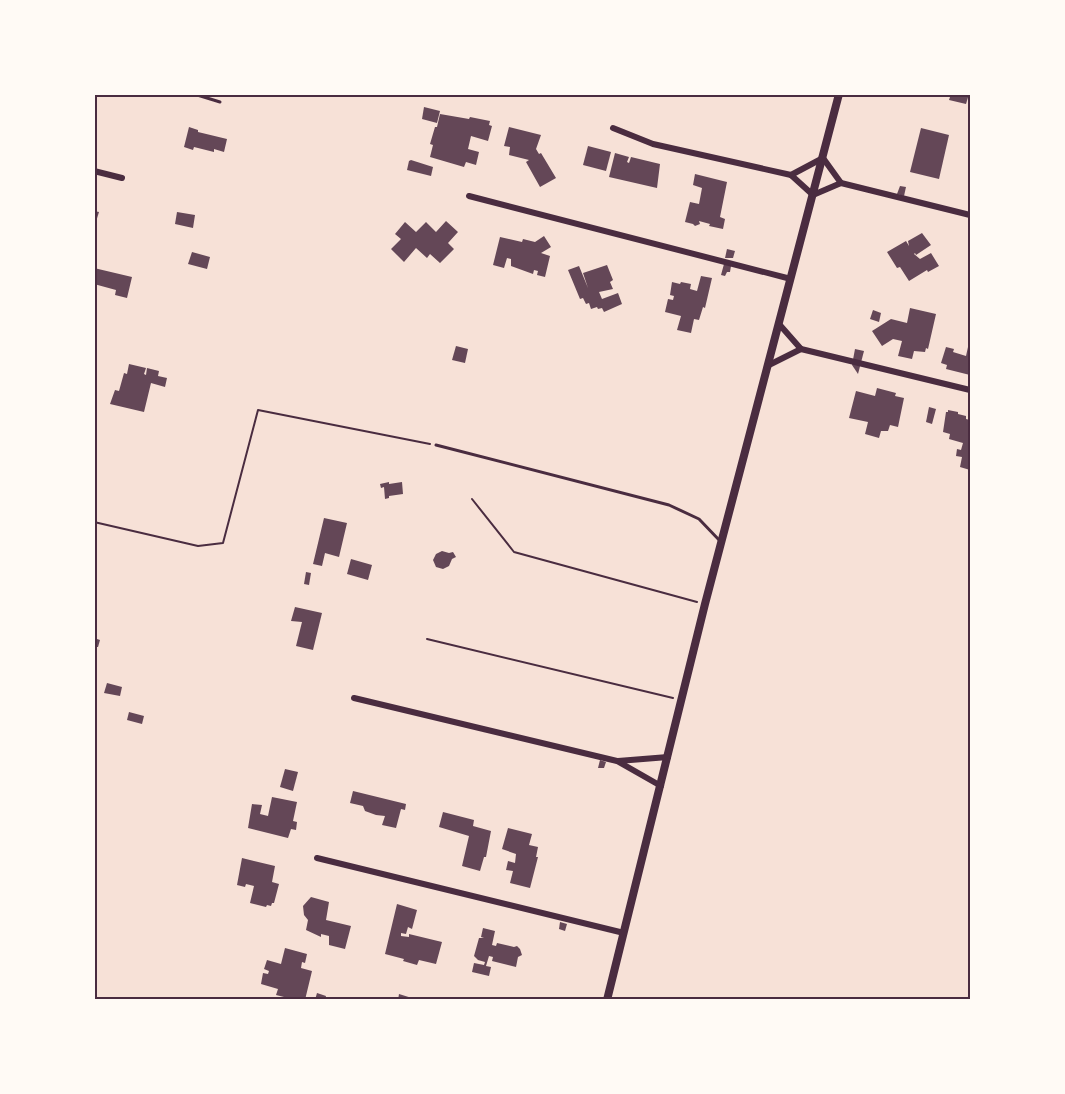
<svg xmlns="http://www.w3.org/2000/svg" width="1065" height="1094" font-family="'Varela Round',sans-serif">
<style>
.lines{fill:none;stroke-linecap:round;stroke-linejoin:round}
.stream{stroke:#dcb8b0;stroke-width:4}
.building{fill:#644757}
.path{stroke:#4a2c40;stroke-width:2}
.service{stroke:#4a2c40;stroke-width:3}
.minor{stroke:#4a2c40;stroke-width:6}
.tertiary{stroke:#4a2c40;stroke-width:8}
.neatline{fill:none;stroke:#4a2c40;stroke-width:2}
</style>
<rect width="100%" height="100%" fill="#f7e1d7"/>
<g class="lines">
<polyline class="stream" points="969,1000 970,997"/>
</g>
<g class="building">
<polygon points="951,94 969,94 966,104 949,100"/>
<polygon points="424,107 440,111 437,123 422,119"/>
<polygon points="440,114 469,119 470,117 490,121 489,125 492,126 488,141 471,136 468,149 479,152 476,165 466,162 464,167 430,157 433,145 430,144 435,127 437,127"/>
<polygon points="189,127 198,130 198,132 227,139 224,152 214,149 214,152 194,147 193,150 184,147"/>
<polygon points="509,127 541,135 536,149 539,154 541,153 556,178 540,187 526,162 529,160 509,155 510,147 504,146"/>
<polygon points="921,128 949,135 939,179 910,172"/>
<polygon points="588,146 611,152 606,171 583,165"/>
<polygon points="615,153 629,157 627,162 629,163 631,157 660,164 657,188 609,177"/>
<polygon points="411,160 433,167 431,176 407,170 409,161"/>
<polygon points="695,174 727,182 720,217 725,219 723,229 709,226 710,224 699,221 700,224 695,226 693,224 685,222 690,202 699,204 702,188 693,185"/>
<polygon points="900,186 906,187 904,196 897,194"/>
<polygon points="94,211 99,212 95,225 94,225"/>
<polygon points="177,212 195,215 193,228 175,224"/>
<polygon points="446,221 458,232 448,243 454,249 440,263 430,254 427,258 416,248 404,262 391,249 401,239 395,234 405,222 416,232 426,222 436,232"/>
<polygon points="922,233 931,245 916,255 915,253 914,254 920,259 931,253 939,266 928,272 927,270 909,281 900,267 897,268 887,252 906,241 909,246 908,241"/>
<polygon points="544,236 551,247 541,253 550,256 545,277 537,275 538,271 534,270 533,274 511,266 511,259 507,258 504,268 493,265 500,237 522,242 523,239 535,242"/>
<polygon points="727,249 735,251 733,258 725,258"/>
<polygon points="192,252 210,257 207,269 188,264"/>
<polygon points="724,264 731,266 730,272 727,272 725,276 721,275"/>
<polygon points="607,265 613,280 610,282 613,289 599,292 602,299 618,293 622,304 604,312 602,308 598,309 597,307 591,309 589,303 586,304 583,298 580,299 568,270 579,266 588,288 583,273"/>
<polygon points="94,268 132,277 127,298 115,295 116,290 94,284"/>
<polygon points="701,276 712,278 705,308 703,307 699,320 694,319 691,333 677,330 681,316 665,312 668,299 673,300 674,296 670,295 672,282 680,284 681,282 691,284 690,289 697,291"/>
<polygon points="910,308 936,314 928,349 926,348 925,352 914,351 912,359 898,356 902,341 893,339 882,346 872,331 891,319 907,323"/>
<polygon points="873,310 881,313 879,322 870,319"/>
<polygon points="456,346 468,349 465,363 452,360"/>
<polygon points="946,347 954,349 953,352 966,356 968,347 970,348 970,375 946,369 947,365 941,363"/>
<polygon points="855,349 864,351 858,374 852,365"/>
<polygon points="129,364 146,368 144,374 146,375 147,368 159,371 158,376 167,378 165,387 151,383 144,412 110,404 115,390 119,391 124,373 127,374"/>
<polygon points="877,388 896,393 895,396 904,398 898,427 890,425 888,431 881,431 879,438 865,434 868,422 849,418 856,391 875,396"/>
<polygon points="929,407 936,409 932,424 926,422"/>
<polygon points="948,410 958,412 958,414 966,416 966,419 970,420 970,470 960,467 962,457 956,456 957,449 961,450 963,443 949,439 950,434 943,432 946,412 948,412"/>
<polygon points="389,482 389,484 402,482 403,494 389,496 389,498 385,499 384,487 381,488 380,484"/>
<polygon points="324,518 347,523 339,557 325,553 322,566 313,564"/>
<polygon points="442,551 449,553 453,552 456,557 452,559 449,566 443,569 436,567 433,560 436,554"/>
<polygon points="351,559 372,565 368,580 347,574"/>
<polygon points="306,572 311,573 309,585 304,584"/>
<polygon points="295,607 322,613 313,650 296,646 302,622 291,621"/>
<polygon points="94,638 100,640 98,647 94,647"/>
<polygon points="107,683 122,687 120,696 104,693"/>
<polygon points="129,712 144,716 142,724 127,720"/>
<polygon points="600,760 606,762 604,768 598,768"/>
<polygon points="285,769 298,772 293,791 280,787"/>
<polygon points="353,791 406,804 405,810 401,809 396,828 382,825 385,816 376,815 365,811 363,806 350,803"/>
<polygon points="272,797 297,802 293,821 297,822 296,830 291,829 288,838 248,828 252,804 262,805 260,814 268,816"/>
<polygon points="443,812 474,820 473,826 491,831 486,857 484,857 480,871 462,866 469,836 439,827"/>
<polygon points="508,828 532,834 529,845 538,847 536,857 538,857 530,888 510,883 513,871 506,870 508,861 515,863 516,854 502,849"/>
<polygon points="242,858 275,866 272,882 279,884 274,903 272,903 271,906 267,905 266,907 250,903 254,886 246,884 245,887 237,885"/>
<polygon points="311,897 329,902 326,920 351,926 345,949 329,945 329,936 321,934 321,937 306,930 308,920 304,915 303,906"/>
<polygon points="397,904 417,910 412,929 408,927 406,934 401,933 401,936 409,937 409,934 442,942 436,964 419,960 417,965 403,961 404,959 385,954"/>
<polygon points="560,922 567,924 565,931 559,929"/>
<polygon points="483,928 495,931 492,945 496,946 497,943 514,947 517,946 520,949 522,955 518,957 516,967 492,961 493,957 489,956 486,966 491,967 489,976 472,972 474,963 484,965 485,962 478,960 474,956 479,938 484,938 481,937"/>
<polygon points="285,948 307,954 305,963 302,962 301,968 312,971 305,1000 296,1000 276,995 278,989 261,984 263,973 268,974 269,971 264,969 267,960 281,964"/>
<polygon points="317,993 326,996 325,1000 315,1000"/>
<polygon points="399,994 415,999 415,1000 398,1000"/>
</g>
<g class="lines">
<g class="path">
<polyline points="472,499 514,552 697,602"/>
<polyline points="94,522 198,546 223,543 258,410 430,444"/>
<polyline points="427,639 673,698"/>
</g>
<g class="service">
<polyline points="194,94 220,102"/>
<polyline points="436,445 669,505 699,519 721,542"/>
</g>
<g class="minor">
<polyline points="613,128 653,144 791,175 813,195 841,183 970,215"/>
<polyline points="94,171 122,178"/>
<polyline points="791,175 823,158 841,183"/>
<polyline points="469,196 791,279"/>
<polyline points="779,324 801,349 970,390"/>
<polyline points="769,365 801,349"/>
<polyline points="354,698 617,761 661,786"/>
<polyline points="618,761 668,757"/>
<polyline points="317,858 624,933"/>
</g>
<polyline class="tertiary" points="607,1000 705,604 839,94"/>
</g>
<rect width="1065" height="1094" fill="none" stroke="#fffaf5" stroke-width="192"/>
<rect x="96" y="96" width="873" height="902" class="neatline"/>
</svg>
